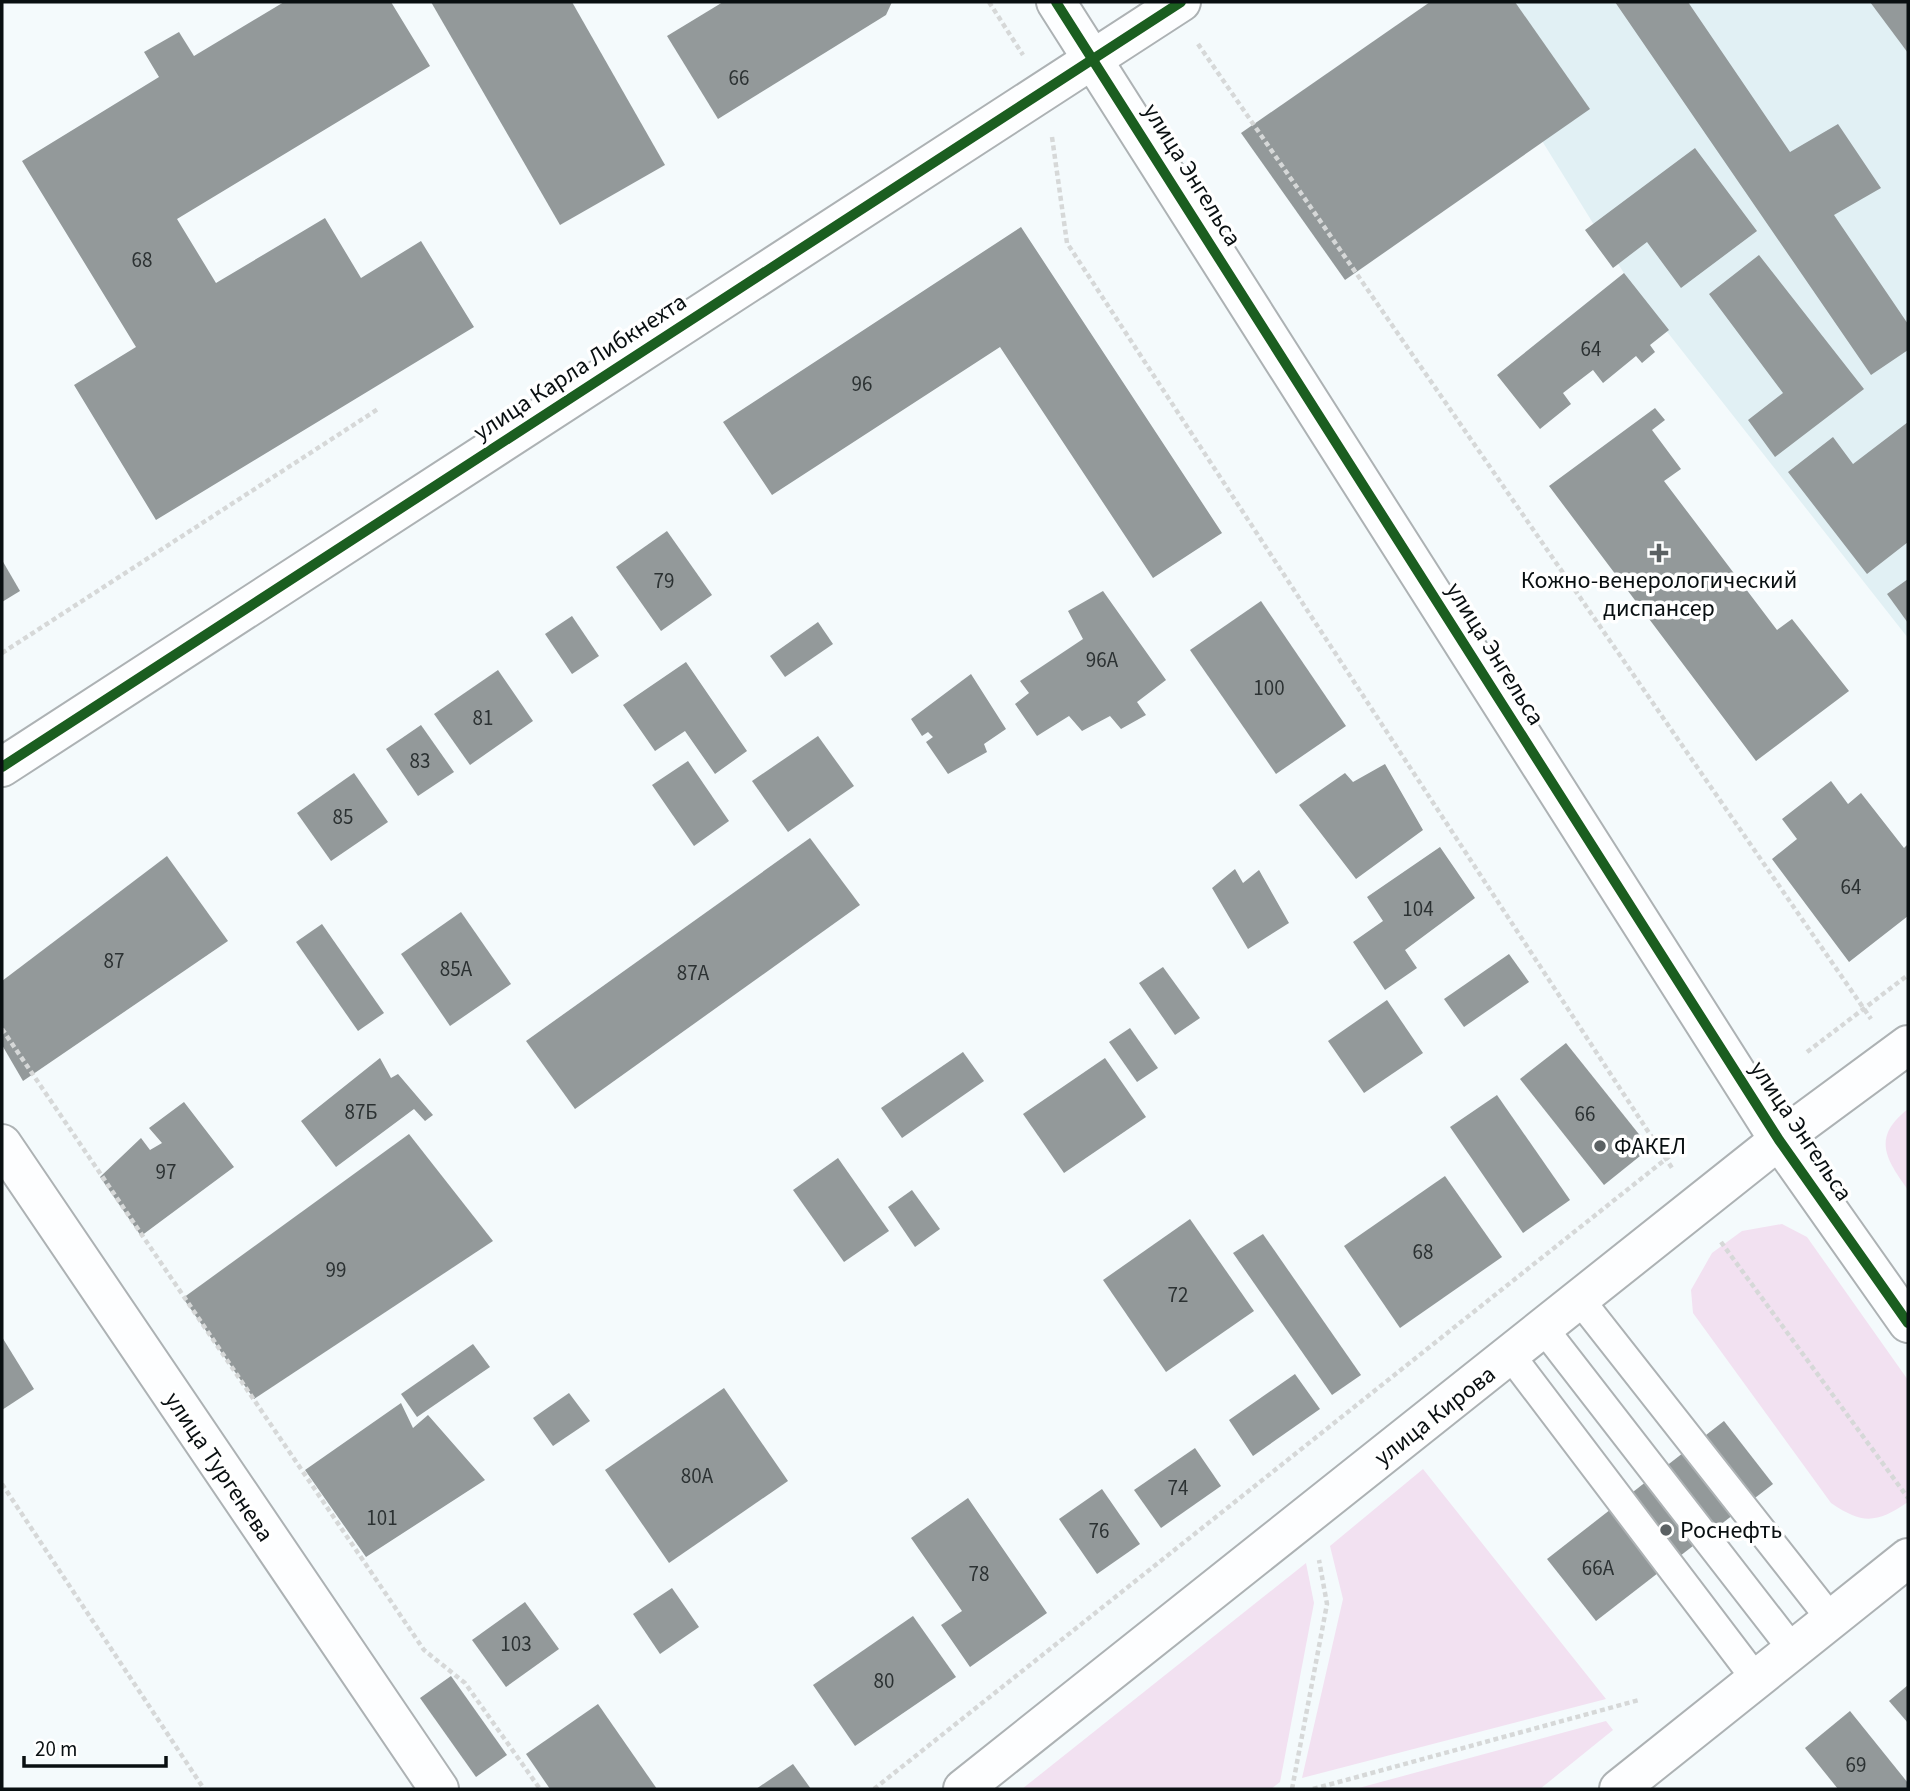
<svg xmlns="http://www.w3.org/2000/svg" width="1910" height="1791" font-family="'Source Sans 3',sans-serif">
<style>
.built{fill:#e1f0f4}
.green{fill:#f2e1f1}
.building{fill:#93999a}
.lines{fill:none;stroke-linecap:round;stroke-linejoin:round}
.service-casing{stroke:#adb2b4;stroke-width:32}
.minor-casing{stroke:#adb2b4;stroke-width:42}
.tertiary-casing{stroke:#adb2b4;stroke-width:42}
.primary-casing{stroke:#adb2b4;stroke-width:42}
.path{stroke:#d6d8d8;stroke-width:4.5;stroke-dasharray:5 3.5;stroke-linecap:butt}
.service{stroke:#fdfeff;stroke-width:28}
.minor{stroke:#fdfeff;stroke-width:38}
.tertiary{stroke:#fdfeff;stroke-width:38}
.primary{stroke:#fdfeff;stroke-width:38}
.cycleway-casing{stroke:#fff;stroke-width:15}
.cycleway{stroke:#1b5e20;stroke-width:10}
.poi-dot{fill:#5b6163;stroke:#fff;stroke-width:2.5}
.labels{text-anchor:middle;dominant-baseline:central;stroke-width:7;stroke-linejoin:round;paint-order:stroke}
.number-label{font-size:21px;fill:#2c3233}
.street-label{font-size:24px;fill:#090f11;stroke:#fff}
.poi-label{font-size:24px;fill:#090f11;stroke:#fff;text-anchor:start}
</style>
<rect width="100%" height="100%" fill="#f4fafc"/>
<polygon class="built" points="1456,2 1908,2 1908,638 1635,291"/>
<g class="green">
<path d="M1908 1109V1190C1885 1158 1872 1137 1908 1109Z"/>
<path d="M1782 1224 1807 1237 1908 1380V1502C1877 1523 1863 1525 1831 1503L1693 1313 1691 1290 1712 1253 1742 1231Z"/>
<polygon points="1423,1469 1606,1699 1302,1778 1343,1599 1330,1546"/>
<polygon points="1306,1563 1314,1603 1280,1782 1271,1789 1022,1789"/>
<polygon points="1606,1721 1613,1730 1540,1789 1355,1789"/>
</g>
<g class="building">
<polygon points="284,2 391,2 430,66 177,219 216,283 325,218 361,278 421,241 474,327 156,520 74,385 136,347 22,161 159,77 144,52 179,32 194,56"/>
<polygon points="431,2 572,2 665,165 560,225"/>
<polygon points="723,2 892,2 886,15 718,119 667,36"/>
<polygon points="1430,2 1515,2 1590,109 1345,280 1241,133"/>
<polygon points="1615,2 1688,2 1790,152 1838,124 1881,188 1834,215 1908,324 1908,350 1871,375"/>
<polygon points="1870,2 1908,2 1908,53"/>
<polygon points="1695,148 1757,231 1681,288 1647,242 1613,268 1585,230"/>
<polygon points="1021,227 1222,533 1153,578 1000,347 772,495 723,422"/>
<polygon points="1759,255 1864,389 1775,457 1748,420 1783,393 1709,294"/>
<polygon points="1624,273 1669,330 1650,345 1655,352 1642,363 1636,356 1603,383 1593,370 1563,393 1571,404 1540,429 1497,375"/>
<polygon points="1655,408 1665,420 1652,430 1681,469 1664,481 1777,630 1792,619 1849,691 1756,761 1549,486"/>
<polygon points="1908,422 1908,542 1867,574 1788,472 1833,437 1853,464"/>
<polygon points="667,531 712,595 661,631 616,567"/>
<polygon points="2,560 20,591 2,602"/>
<polygon points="1908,579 1908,623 1887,594"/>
<polygon points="1103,591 1166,680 1137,702 1146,715 1121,729 1110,716 1082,731 1069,716 1037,736 1015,704 1029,693 1020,681 1083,639 1068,611"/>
<polygon points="1261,601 1346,726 1276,774 1190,650"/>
<polygon points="572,616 599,656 572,674 545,634"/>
<polygon points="818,622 833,644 785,677 770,656"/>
<polygon points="686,662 747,751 715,774 685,731 655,751 623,705"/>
<polygon points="498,670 533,721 470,765 434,714"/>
<polygon points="971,674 1006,729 984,744 987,752 948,774 926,742 933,737 928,732 922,736 911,719"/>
<polygon points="421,725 454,772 418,796 386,749"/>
<polygon points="818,736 854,786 788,832 752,781"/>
<polygon points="688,761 729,821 694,846 652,785"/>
<polygon points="1385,764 1423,830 1356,879 1299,805 1345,773 1353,782"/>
<polygon points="354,773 388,822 331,861 297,813"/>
<polygon points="1831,781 1848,804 1861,793 1904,848 1908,844 1908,916 1849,962 1772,859 1797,839 1782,819"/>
<polygon points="810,838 860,905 575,1109 526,1041"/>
<polygon points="1440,847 1475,898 1405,950 1417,968 1385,990 1353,942 1383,921 1367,897"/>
<polygon points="167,856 228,941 23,1081 2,1045 2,981"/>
<polygon points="1235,869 1243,883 1259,870 1289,923 1248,949 1212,888"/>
<polygon points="461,912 511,984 450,1026 401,954"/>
<polygon points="322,924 384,1013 358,1031 296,942"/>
<polygon points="1509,954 1529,982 1464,1027 1444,999"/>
<polygon points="1163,967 1200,1018 1175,1035 1139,983"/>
<polygon points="1387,1000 1423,1053 1364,1093 1328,1041"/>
<polygon points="1130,1028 1158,1068 1137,1082 1109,1042"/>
<polygon points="1566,1043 1650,1148 1604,1185 1520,1079"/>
<polygon points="963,1052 984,1081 902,1138 881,1108"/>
<polygon points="380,1058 391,1078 398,1074 433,1115 425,1121 414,1109 336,1167 301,1121"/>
<polygon points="1105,1058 1146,1117 1064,1173 1023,1114"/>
<polygon points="1497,1095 1570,1200 1523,1233 1450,1127"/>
<polygon points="184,1102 234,1167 141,1236 100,1177 141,1138 150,1150 162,1143 149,1128"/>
<polygon points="409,1134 493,1241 254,1399 183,1298"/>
<polygon points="838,1158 889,1231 844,1262 793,1190"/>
<polygon points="1445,1176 1502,1257 1400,1328 1344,1246"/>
<polygon points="912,1190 940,1229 915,1247 888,1207"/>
<polygon points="1190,1219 1254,1311 1166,1372 1103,1280"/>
<polygon points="1263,1234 1361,1375 1332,1395 1233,1253"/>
<polygon points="2,1337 34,1389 2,1410"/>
<polygon points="473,1344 490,1367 417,1417 401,1394"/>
<polygon points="1295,1374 1320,1409 1253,1456 1229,1420"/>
<polygon points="724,1388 788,1481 669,1563 605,1470"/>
<polygon points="569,1393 590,1421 553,1446 533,1418"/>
<polygon points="401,1403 413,1428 428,1415 485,1480 366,1557 305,1470"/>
<polygon points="1724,1421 1773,1484 1596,1621 1547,1559"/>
<polygon points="1195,1448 1221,1486 1161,1528 1134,1490"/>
<polygon points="1102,1489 1140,1544 1097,1574 1059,1519"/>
<polygon points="968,1498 1047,1613 970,1667 941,1625 962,1611 911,1538"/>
<polygon points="672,1588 699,1627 660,1654 633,1614"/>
<polygon points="525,1602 559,1649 506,1687 472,1640"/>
<polygon points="913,1616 956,1677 855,1746 813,1685"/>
<polygon points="451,1676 507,1755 476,1777 420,1698"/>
<polygon points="1908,1685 1908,1723 1889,1701"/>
<polygon points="598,1704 657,1789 550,1789 526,1754"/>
<polygon points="1850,1711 1908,1783 1908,1789 1838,1789 1805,1748"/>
<polygon points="793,1764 811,1789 756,1789"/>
</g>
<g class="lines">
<defs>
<g id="service">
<polyline points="1580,1300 1831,1619"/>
<polyline points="1544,1329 1793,1650"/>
<polyline points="1511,1356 1756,1679"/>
</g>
<polyline id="minor" points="2,767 1181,2"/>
<polyline id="tertiary" points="1056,2 1779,1140 1908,1323"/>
<g id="primary">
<polyline points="2,1144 439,1789"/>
<polyline points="963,1789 1779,1140 1908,1045"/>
<polyline points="1619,1789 1908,1558"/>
</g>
</defs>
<use href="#service" class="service-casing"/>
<use href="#minor" class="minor-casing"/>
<use href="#tertiary" class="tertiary-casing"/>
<use href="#primary" class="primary-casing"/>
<g class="path">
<polyline points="989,2 1023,55"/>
<polyline points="1198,44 1871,1019"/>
<polyline points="1052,137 1067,243 1672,1168"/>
<polyline points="2,653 378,409"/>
<polyline points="2,1029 424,1650 465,1683 540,1789"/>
<polyline points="1807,1052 1908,975"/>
<polyline points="1721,1242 1908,1498"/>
<polyline points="2,1484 204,1789"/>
<polyline points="874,1789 1681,1147"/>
<polyline points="1292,1789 1327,1604 1319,1560"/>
<polyline points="1313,1789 1639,1700"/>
</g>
<use href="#service" class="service"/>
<use href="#minor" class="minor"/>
<use href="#tertiary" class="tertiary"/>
<use href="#primary" class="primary"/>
<defs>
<g id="cycleway">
<polyline points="1056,2 1779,1140 1908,1323"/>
<polyline points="2,767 1181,2"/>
</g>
</defs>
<use href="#cycleway" class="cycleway-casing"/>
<use href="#cycleway" class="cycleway"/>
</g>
<g class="poi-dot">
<path d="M1655.5 542.5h7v7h7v7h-7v7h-7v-7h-7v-7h7z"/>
<circle cx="1600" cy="1146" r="7"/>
<circle cx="1666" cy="1530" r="7"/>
</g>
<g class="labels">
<g class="number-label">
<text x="739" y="78">66</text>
<text x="142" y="260">68</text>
<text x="1591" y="349">64</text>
<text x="862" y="384">96</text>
<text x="664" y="581">79</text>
<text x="1102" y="660">96А</text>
<text x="1269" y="688">100</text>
<text x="483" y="718">81</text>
<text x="420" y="761">83</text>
<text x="343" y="817">85</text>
<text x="1851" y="887">64</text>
<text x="1418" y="909">104</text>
<text x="114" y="961">87</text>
<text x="456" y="969">85А</text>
<text x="693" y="973">87А</text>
<text x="361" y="1112">87Б</text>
<text x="1585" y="1114">66</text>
<text x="166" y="1172">97</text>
<text x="1423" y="1252">68</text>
<text x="336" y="1270">99</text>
<text x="1178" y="1295">72</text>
<text x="697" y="1476">80А</text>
<text x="1178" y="1488">74</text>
<text x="382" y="1518">101</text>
<text x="1099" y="1531">76</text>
<text x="1598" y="1568">66А</text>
<text x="979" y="1574">78</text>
<text x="516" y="1644">103</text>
<text x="884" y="1681">80</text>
<text x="1856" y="1765">69</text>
</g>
<g class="street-label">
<text transform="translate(1192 175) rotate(58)">улица Энгельса</text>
<text transform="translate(580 367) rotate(-33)">улица Карла Либкнехта</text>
<text transform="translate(1495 654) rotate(58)">улица Энгельса</text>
<text transform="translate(1801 1131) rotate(56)">улица Энгельса</text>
<text transform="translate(1435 1416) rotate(-38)">улица Кирова</text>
<text transform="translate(219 1467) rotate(56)">улица Тургенева</text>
</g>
<g class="poi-label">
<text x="1659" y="580" text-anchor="middle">Кожно-венерологический<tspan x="1659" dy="28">диспансер</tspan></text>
<text x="1614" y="1146">ФАКЕЛ</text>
<text x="1680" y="1530">Роснефть</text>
</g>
</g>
<rect width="1910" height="1791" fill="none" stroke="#090f11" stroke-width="7"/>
<path d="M24 1756v10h142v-10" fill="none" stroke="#090f11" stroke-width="3.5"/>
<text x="35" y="1756" font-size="21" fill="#090f11" stroke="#ffffff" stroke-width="5" paint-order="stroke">20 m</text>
</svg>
